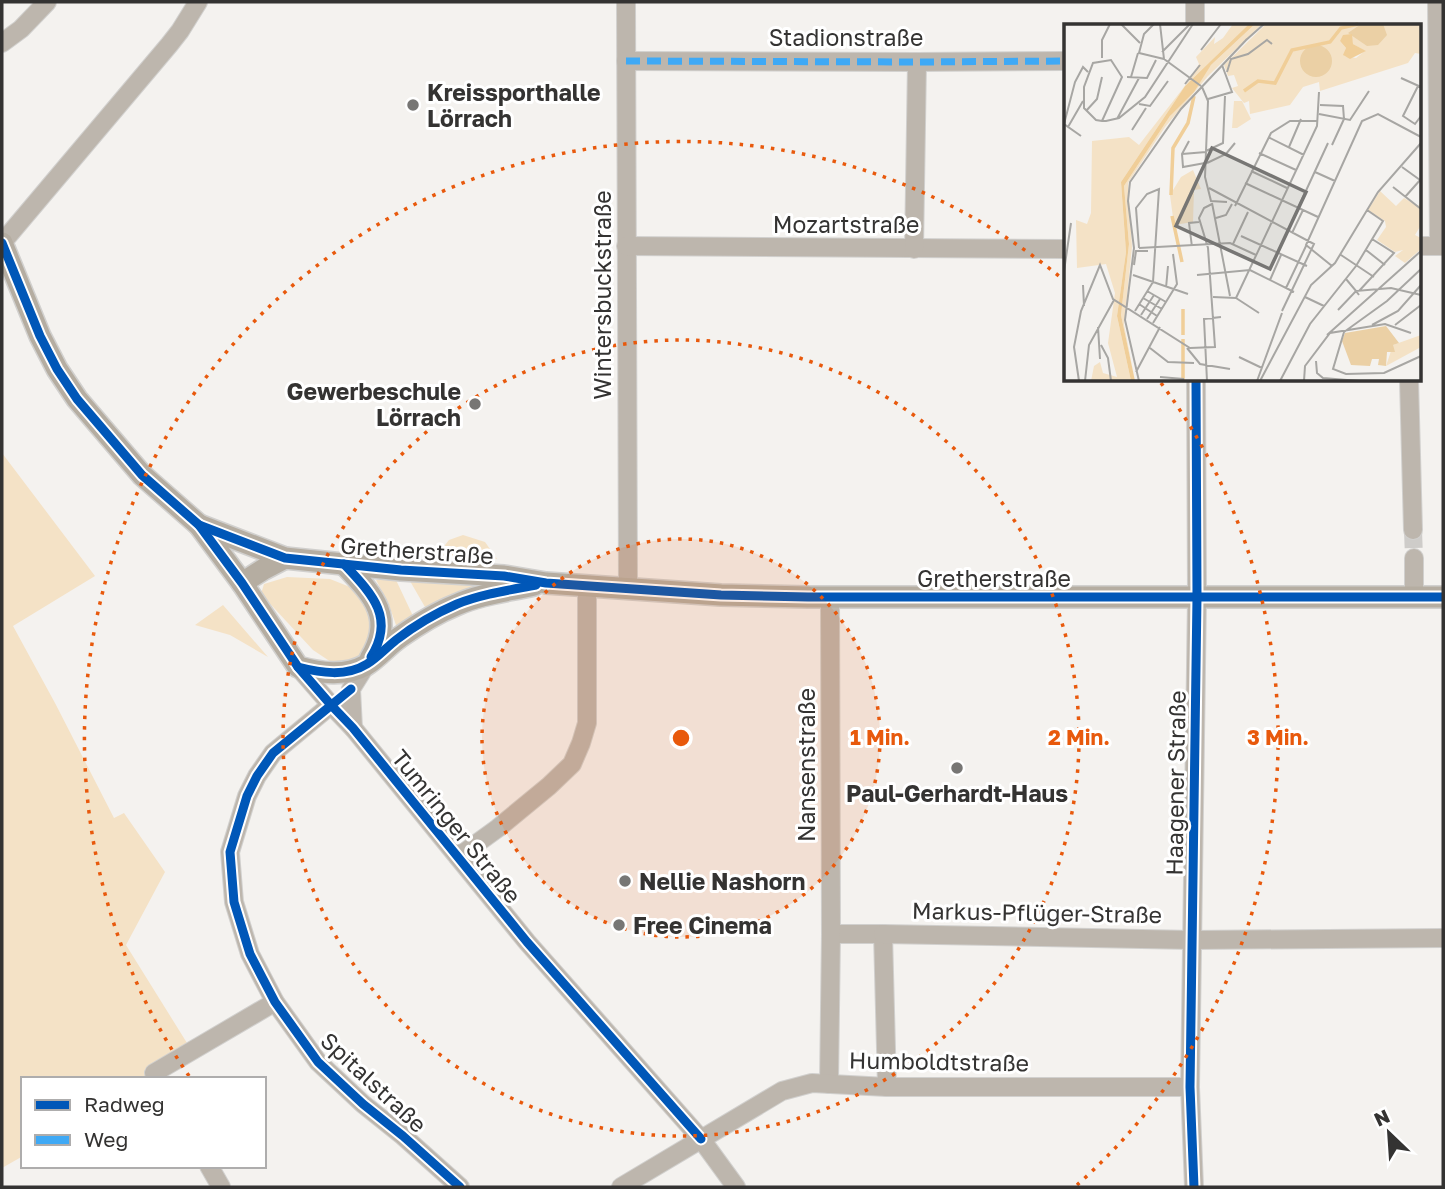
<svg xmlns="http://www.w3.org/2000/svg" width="1445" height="1189" font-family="'Golos Text',sans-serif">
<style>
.green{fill:#f4e2c6}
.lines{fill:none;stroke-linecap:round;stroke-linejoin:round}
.minor-tunnel{stroke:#ceccc9;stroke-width:18;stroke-dasharray:18 9;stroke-linecap:butt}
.minor-casing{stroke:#d1d0ce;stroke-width:20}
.major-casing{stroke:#d1d0ce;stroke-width:24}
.minor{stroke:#bdb6ad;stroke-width:18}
.major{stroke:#b5ada1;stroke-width:21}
.quiet{stroke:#3fa9f5;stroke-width:7;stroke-dasharray:14 7;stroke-linecap:butt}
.cycleway-casing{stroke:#fff;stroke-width:13}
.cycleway{stroke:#0057b8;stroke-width:9}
.ring{fill:none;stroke:#e8590c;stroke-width:3.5;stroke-dasharray:3.5 7}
.poi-dot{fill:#777674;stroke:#fff;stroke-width:2.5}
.labels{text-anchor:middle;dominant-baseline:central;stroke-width:6;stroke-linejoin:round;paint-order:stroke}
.street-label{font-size:23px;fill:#343332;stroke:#fff}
.poi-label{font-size:23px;font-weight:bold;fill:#343332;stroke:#fff;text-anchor:start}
.inset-river{fill:none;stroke:#f0ce98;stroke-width:3.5}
.inset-road{fill:none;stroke:#a7a6a3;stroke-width:2}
.view{fill:#777674;fill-opacity:0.15;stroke:#777674;stroke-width:3.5}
.inset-edge{fill:none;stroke:#343332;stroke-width:3.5}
.centre{fill:#e8590c;stroke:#fff;stroke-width:3.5}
.ring-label{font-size:21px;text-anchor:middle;font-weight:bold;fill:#e8590c;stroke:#fff;stroke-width:6;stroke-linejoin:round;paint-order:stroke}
</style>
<rect width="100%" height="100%" fill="#f4f2ef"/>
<g class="green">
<polygon points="2,453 95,576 13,626 55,703 114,818 124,813 165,872 126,945 187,1043 145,1069 149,1079 23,1079 23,1156 2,1168"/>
<polygon points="463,535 485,542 497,559 437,555 449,540"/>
<polygon points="287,577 330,579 355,589 371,615 373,634 363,657 348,665 331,662 313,650 261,594 264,584"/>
<polygon points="376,580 396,580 413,616 397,628 388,602"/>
<polygon points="410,581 502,585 464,593 425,607"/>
<polygon points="223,605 268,657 230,635 195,625"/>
</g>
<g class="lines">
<polyline class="minor-tunnel" points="1413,530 1414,558"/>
<defs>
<g id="minor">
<polyline points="626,2 628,587"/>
<polyline points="1437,2 1439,246"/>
<polyline points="1195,26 1195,2"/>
<polyline points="2,43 21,29 47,2"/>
<polyline points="626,61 917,62 1065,61"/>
<polyline points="2,243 169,45 180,31 198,2"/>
<polyline points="626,246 1065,249"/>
<polyline points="1419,246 1443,246"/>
<polyline points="914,249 917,62"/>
<polyline points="1409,380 1413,530"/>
<polyline points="1414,558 1414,597"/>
<polyline points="298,667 331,705 353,728 527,942 701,1139 736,1187"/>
<polyline points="331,705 273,753 257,776 247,796 230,852 234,902 250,954 275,1002 318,1062 363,1104 403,1136 460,1187"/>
<polyline points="353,728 351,689 366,665"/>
<polyline points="458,857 498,828 549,786 572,764 581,743 587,723 587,585"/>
<polyline points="831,934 883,934 887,1087"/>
<polyline points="883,934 1192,940 1443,938"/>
<polyline points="158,1079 154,1073 275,1002"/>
<polyline points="829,1084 831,934 830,597"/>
<polyline points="209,1166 221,1187"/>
<polyline points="621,1187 782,1091 812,1083 887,1087 1190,1087"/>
<polyline points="1194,1187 1190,1087 1197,597 1196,380"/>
</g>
<g id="major">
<path d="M2 243 40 336 57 369 77 399 142 475 199 525 242 583 298 667C320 673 345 677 366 665 378 658 388 645 400 637 417 625 436 613 456 605 480 594 508 591 534 585"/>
<polyline points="199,525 285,558 401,570 504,576 546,583 721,595 808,597 1443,597"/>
<path d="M344 564C372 594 396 617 370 659"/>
<polyline points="242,583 264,569 285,558"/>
</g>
</defs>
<use href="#minor" class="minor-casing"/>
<use href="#major" class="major-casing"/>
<use href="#minor" class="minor"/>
<use href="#major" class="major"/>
<polyline class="quiet" points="626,61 917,62 1065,61"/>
<defs>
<g id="cycleway">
<polyline points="2,243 40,336 57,369 77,399 142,475 199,525 242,583 298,667 331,705 353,728 527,942 701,1139"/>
<polyline points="199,525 285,558 401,570 504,576 546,583 721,595 808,597 1443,597"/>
<path d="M344 564C371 593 396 617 371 657"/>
<path d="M298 667C321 673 346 677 367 664 377 658 386 648 396 640 414 626 436 613 457 604 482 594 510 590 536 585"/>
<polyline points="351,689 273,753 257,776 247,796 230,852 234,902 250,954 275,1002 318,1062 363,1104 403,1136 460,1187"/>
<polyline points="1194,1187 1190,1087 1197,597 1196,380"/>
</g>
</defs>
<use href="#cycleway" class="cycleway-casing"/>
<use href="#cycleway" class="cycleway"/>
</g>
<circle cx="681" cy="738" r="199" fill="#e8590c" fill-opacity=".12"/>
<g class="ring">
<circle cx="681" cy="738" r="199"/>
<circle cx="681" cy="738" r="398"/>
<path d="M189 1076A597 597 0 0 1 1065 281M1161 383A597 597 0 0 1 1077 1185"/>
</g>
<g class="poi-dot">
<circle cx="413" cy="105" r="7"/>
<circle cx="475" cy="404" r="7"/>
<circle cx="957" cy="768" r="7"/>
<circle cx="625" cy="881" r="7"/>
<circle cx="619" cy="925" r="7"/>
</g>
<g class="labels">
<g class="street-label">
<text x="846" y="37">Stadionstraße</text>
<text x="846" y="224">Mozartstraße</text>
<text transform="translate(602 295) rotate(-90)">Wintersbuckstraße</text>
<text transform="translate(417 550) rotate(4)">Gretherstraße</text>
<text x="994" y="578">Gretherstraße</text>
<text transform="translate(806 765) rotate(-90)">Nansenstraße</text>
<text transform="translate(1175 783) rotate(-89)">Haagener Straße</text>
<text transform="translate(457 826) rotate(51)">Tumringer Straße</text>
<text transform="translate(1037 912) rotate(1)">Markus-Pflüger-Straße</text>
<text transform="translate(939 1061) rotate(1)">Humboldtstraße</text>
<text transform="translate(374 1082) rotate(43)">Spitalstraße</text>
</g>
<g class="poi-label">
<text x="427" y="92">Kreissporthalle<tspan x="427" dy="26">Lörrach</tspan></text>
<text x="461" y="391" text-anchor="end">Gewerbeschule<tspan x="461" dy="26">Lörrach</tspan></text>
<text x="957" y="793" text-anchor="middle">Paul-Gerhardt-Haus</text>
<text x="639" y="881">Nellie Nashorn</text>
<text x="633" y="925">Free Cinema</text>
</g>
</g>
<g transform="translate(1064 24)">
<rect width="357" height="357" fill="#f4f2ef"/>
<path d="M169 0H185L121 62 57 158 62 228 53 292 67 357H27L30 342 36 338 39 349 53 353 44 319 51 269 42 240 13 244 12 196 23 200 27 189 28 117 65 113 75 121 127 54 135 40 132 33 151 13 150 20 159 14ZM191 0H198L144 52 101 103 64 159 68 223 60 301 71 357 57 291 65 220 60 162 106 92 147 41ZM202 0H357V30L351 29 344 39 256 67 255 58 239 63 226 81 186 90 185 77 180 79 168 64 174 62 170 51 164 52 160 41ZM287 10 289 20 301 27 292 34 280 32 282 24 276 17ZM170 77H178L187 95 173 104H168ZM129 146 137 165 130 166 129 198 110 201 106 171 117 153ZM316 167 332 182 340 174 354 182 357 178V201L351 211 357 214V225L341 239 331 232 339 226 331 228 313 216 322 203 321 197 304 186ZM357 311V323L322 342 329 321Z" fill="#f4e2c6" fill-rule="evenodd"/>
<path d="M297 0H319L323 11 314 21 303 22 284 9ZM236 37a16 16 0 1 1 32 0a16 16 0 1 1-32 0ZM322 302 335 319 329 321 331 328H323L322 342 314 341 315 335H308L306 342 287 341 278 317 281 309Z" fill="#ebd0a5"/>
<path d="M185 0H191L147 41 130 68 106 92 60 162 65 220 57 291 71 357H67L53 292 62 228 57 158 121 62ZM288 10 289 20 302 27 286 35 279 31 282 24 276 17 279 11Z" fill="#f0ce98"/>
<path class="inset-river" d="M180 67 194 57 211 59 228 26 266 18 277 4 294 0M107 171 109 124 124 99 130 72M108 192 118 238M119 311V285M119 315V357"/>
<path class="inset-road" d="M57 0 76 19M90 0 80 10 75 29 100 35M96 0 100 35 137 62M181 17 200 0M137 26 157 0M98 28 126 0M38 34V16L46 0M163 48 167 35 184 30 203 16 208 20M63 53 83 54 92 36M67 53 74 29M337 54 357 63M121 60 136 41M354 62 339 92 351 100 357 92M138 63 144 77 141 153 147 177 163 178M144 75 168 68 158 41M75 80 86 82 104 57M256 81 279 82 280 95 268 121M22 87 33 75 38 53M255 90 286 96 305 67M53 95 75 54M38 97 58 53 47 36 29 39 20 63V84L32 96 38 97H42L55 94 81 73 129 0M4 103 19 77M68 106 82 84M17 112 0 100 11 58 19 43 24 48M204 113 240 131M125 117 118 130 119 143 141 139M225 123 237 95M142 127 159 119 161 72M195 129 232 146M118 130 142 128M143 139 162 130 171 119M338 143 356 156M187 147 223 164M251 148 271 157M181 159 254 193M329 163 357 185M145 164 250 220 218 287M341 173 357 155M148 179 166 272M171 182 207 109 226 97H254M234 184 264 119M152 194 162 191 168 180M228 209 239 186M177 212 243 242M169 220 184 188M128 223 125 199 135 198M75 224 166 219 192 231M302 226 321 241M277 231 310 253M70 241 72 227H84M268 242 242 221 298 97 314 90 357 113M357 245 323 277 280 308 269 345 282 350 320 349 357 332M0 247 7 199M69 251 124 270M133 251 186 246 230 268M282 255 292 267 327 264 357 271M206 256 217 231M19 261 20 282M102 264 104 242M222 264 242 222M83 267 102 278M295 267 330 229 308 215M149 273 172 274M241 273 260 282M79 274 98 285M172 274 253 102 255 68M172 274 195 289M75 280 93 292M274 286 292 267 295 271M71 287 89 258 95 165 83 170 72 184 75 224M77 291 90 271M83 295 96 275M89 299 113 260 109 230M308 301 334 287 357 261M331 301 357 281M34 303 36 335M263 311 357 227M37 321 44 334 47 357M86 324 104 338 130 339M123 324 136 340 166 345M175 333 198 344M252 337 253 349 259 354 295 357M72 348 96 303M96 353 120 355M15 357 10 323 17 287 36 241 49 275 126 324 151 323 144 224 135 194 140 184 148 180M21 357 25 321 50 276M75 357 61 296 70 224 64 177 66 158 117 85 183 15M143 357 140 295 157 293M193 357 218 289M196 357 247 261 271 239 314 168 357 119M216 357 246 300 292 242 319 197 303 186M240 357 241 342 266 309 321 300 347 309"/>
<path class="view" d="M148 124 242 168 206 245 112 202Z"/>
<rect width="357" height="357" class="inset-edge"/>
</g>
<circle cx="681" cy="738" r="10" class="centre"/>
<g class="ring-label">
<text x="880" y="745">1 Min.</text>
<text x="1079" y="745">2 Min.</text>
<text x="1278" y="745">3 Min.</text>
</g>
<rect width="1445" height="1189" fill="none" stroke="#343332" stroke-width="7"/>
<rect x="21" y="1077" width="245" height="91" fill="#ffffff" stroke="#aeadad" stroke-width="2"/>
<rect x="35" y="1100" width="35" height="10" fill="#0057b8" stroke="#aeadad" stroke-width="2"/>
<text x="84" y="1112" font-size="21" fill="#343332">Radweg</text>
<rect x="35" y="1135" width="35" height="10" fill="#3fa9f5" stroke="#aeadad" stroke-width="2"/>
<text x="84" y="1147" font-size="21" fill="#343332">Weg</text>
<g transform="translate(1389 1133) rotate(335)" stroke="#ffffff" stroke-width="5" paint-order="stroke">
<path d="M0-5L12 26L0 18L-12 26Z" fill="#343332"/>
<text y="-10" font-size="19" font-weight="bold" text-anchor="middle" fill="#343332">N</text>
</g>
</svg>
